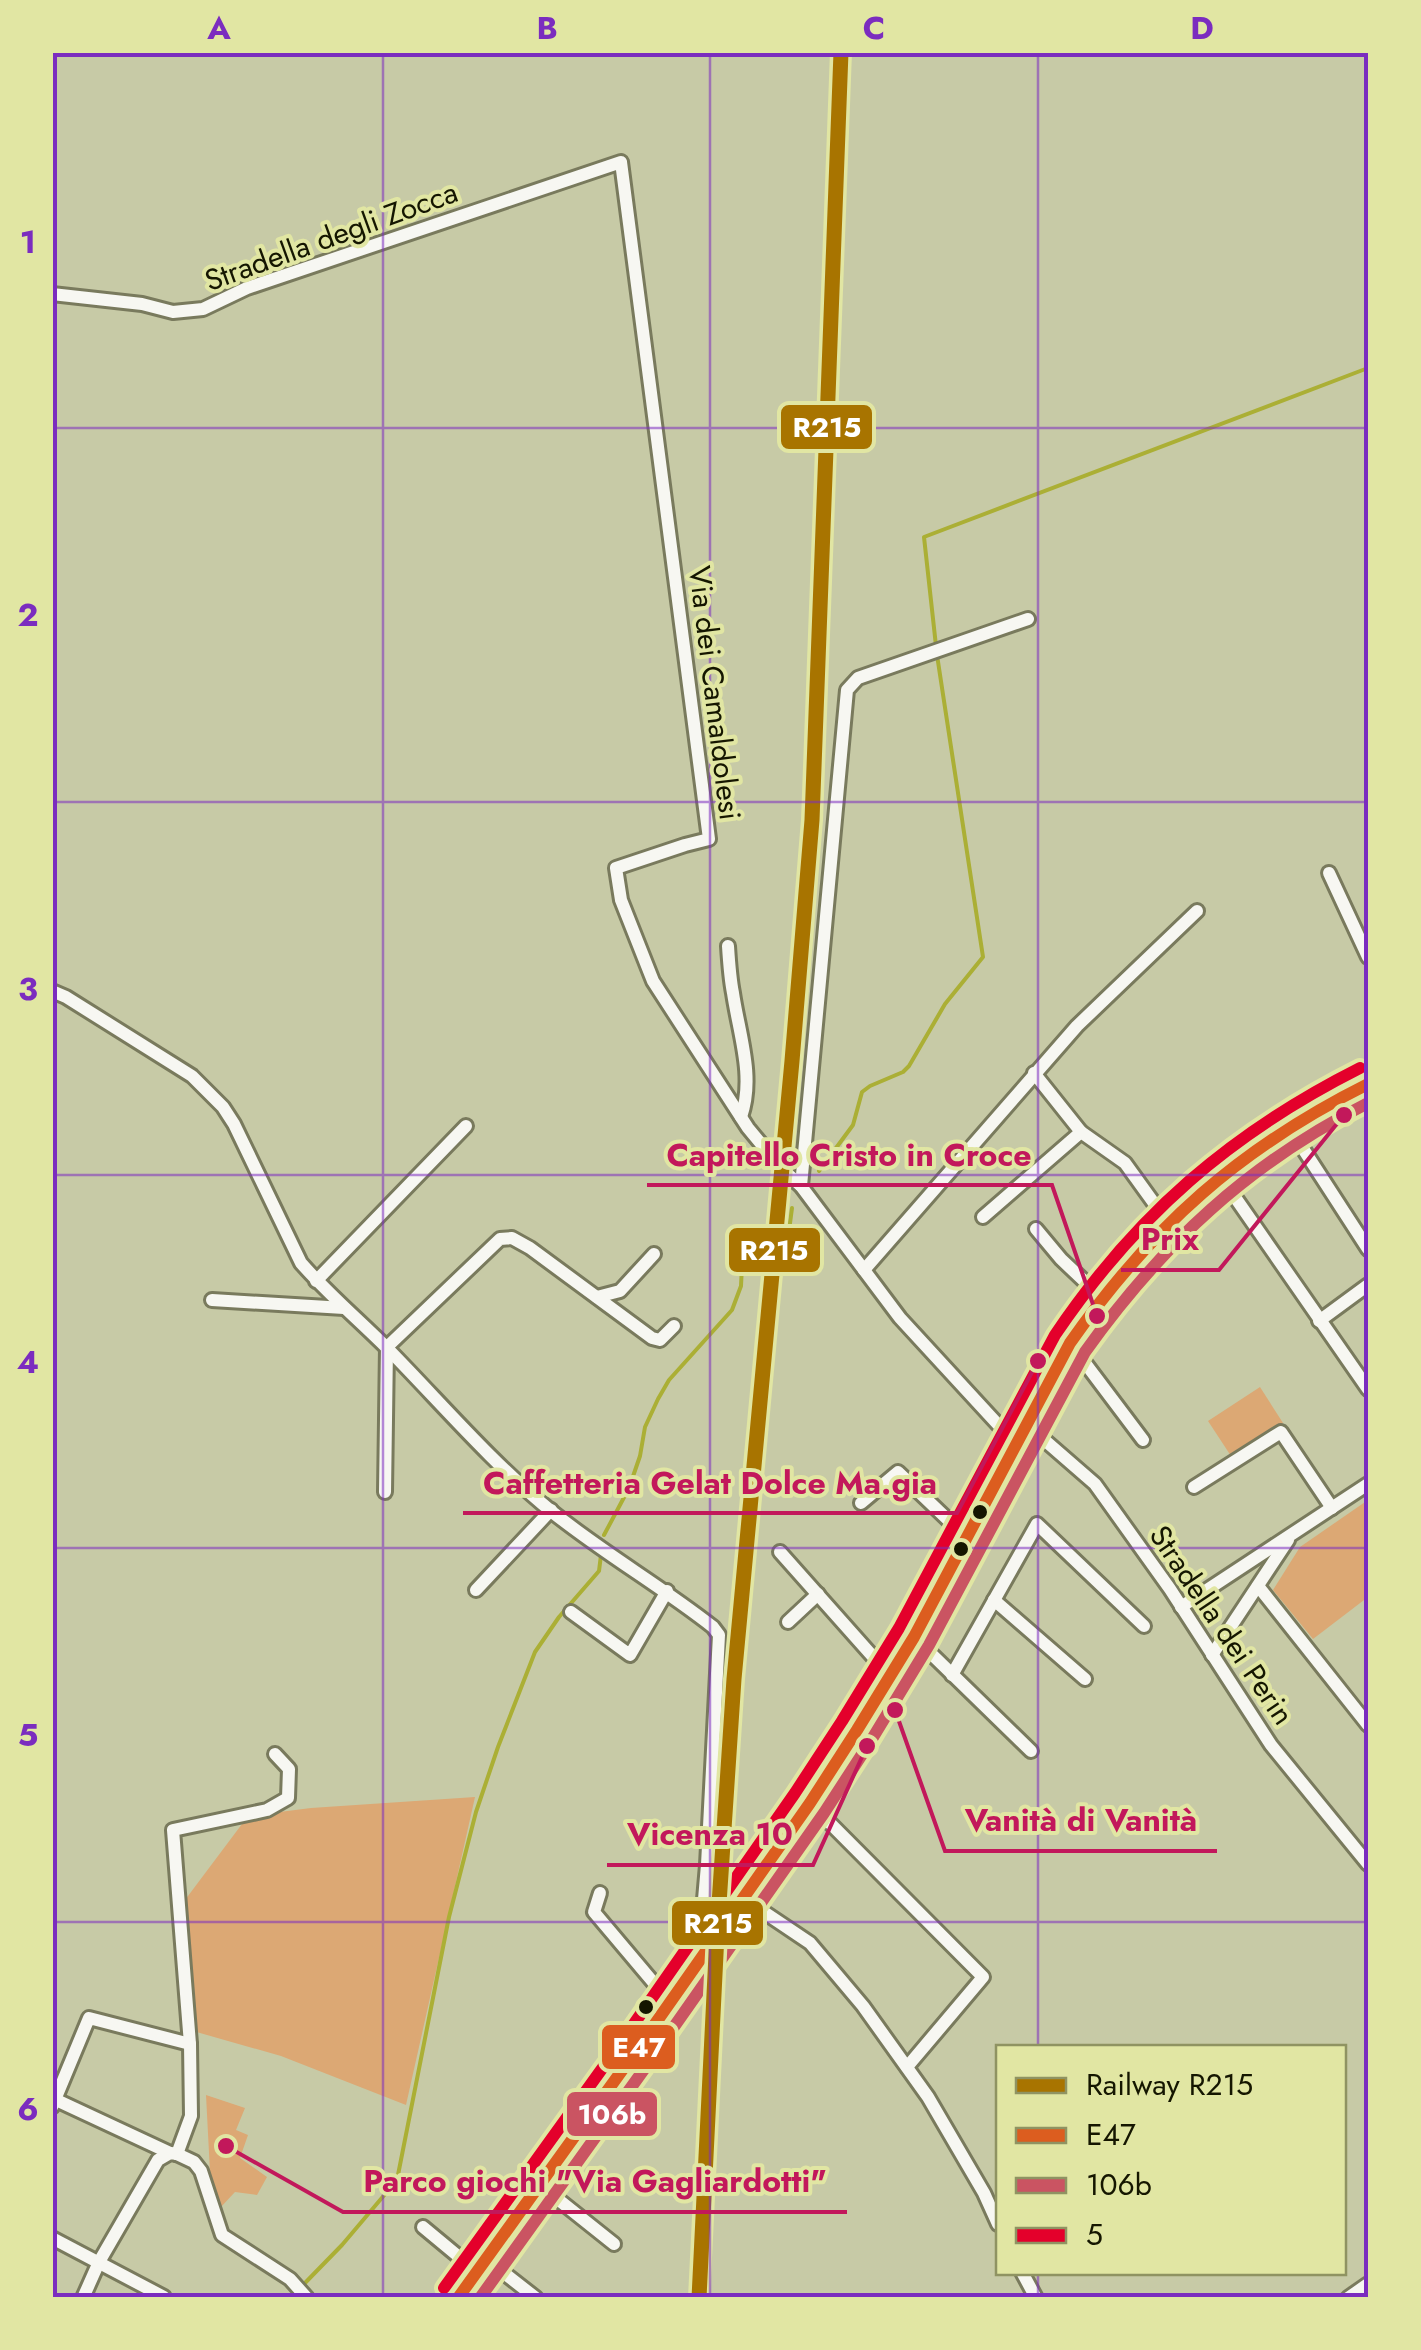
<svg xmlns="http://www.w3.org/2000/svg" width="1421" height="2350" font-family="Jost,sans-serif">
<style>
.green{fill:#dca874}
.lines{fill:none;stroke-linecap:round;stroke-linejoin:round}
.stream{stroke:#abaf35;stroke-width:4}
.minor-casing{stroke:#797a5d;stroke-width:18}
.major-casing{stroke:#89a28b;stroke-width:20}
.minor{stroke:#f7f7f2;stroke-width:12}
.major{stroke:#dbe9e1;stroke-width:15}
.bus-1-casing{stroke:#e1e6a3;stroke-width:20}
.bus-2-casing{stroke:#e1e6a3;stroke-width:20}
.bus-3-casing{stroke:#e1e6a3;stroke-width:20}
.bus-1{stroke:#dc5d1f;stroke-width:12}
.bus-2{stroke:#ca5462;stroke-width:12}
.bus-3{stroke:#e4002b;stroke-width:12}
.rail-1-casing{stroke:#e1e6a3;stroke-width:22}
.rail-1{stroke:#a87400;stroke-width:15}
.grid{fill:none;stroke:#7b2cbf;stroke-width:2.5;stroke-opacity:0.55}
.bus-dot{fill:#151600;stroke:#e1e6a3;stroke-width:4}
.labels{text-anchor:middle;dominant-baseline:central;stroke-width:8;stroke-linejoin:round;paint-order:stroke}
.street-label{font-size:30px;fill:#151600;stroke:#e1e6a3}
.leader{fill:none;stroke:#c2185b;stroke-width:4}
.callout-dot{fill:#c2185b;stroke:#e1e6a3;stroke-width:4}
.callout-label{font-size:32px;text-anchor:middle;font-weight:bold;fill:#c2185b;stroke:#e1e6a3;stroke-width:8;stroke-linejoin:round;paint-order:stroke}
.line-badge{stroke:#e1e6a3;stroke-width:4}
.badge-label{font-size:28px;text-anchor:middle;font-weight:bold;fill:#fff}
.neatline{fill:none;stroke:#7b2cbf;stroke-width:4}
.grid-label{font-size:32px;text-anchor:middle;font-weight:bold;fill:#7b2cbf}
</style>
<rect width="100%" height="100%" fill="#c7caa6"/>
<g class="green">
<polygon points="1260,1387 1283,1423 1231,1456 1208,1421"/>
<polygon points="1368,1500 1368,1597 1313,1639 1273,1590 1300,1547"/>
<polygon points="475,1797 406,2105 281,2056 193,2031 185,1900 248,1816 311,1808"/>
<polygon points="206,2095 245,2108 236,2130 248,2135 240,2158 267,2177 257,2195 235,2192 220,2208 210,2172"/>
</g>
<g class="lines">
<g class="stream">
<polyline points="936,646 924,537 1368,368"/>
<polyline points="819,1171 853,1125 862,1092 870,1086 903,1072 909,1066 945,1004 983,957 937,655"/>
<polyline points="778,1255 787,1246 792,1208"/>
<polyline points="604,1535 629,1488 640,1456 645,1427 658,1399 669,1380 732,1310 741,1286 742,1265 746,1255 756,1250"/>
<polyline points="304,2284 342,2245 397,2180 449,1917 476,1812 498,1747 535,1652 559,1617 599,1571 601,1555"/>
</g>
<defs>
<g id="minor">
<polyline points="52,294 142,304 173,312 203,309 247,288 621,162 709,839 685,845 616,868 621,900 653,981 748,1128 782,1169 801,1186 900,1318 1015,1443"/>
<polyline points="1329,873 1368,957"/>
<path d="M728 946C729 962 730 978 733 993 739 1034 755 1077 741 1117"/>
<path d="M52 991 66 997 192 1076 223 1107 234 1124 301 1263C328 1294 359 1320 388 1349 442 1404 491 1462 551 1511 603 1553 661 1586 713 1627L719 1635 707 1865 701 1934 702 1942 707 1947"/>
<polyline points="1034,1073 1081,1132"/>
<polyline points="1289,1127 1368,1249"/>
<polyline points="1221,1177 1368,1389"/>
<polyline points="801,1186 847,690 858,678 1028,619"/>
<polyline points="983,1217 1081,1132 1125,1163 1169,1224"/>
<polyline points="1036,1229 1061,1259 1101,1297"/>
<polyline points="864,1270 1077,1026 1197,911"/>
<polyline points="316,1281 466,1126"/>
<polyline points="597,1297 620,1291 654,1254"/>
<polyline points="212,1300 344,1308"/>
<polyline points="1319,1321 1368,1285"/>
<polyline points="1070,1343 1143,1440"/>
<polyline points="1026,1424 1095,1484 1170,1589 1271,1745 1368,1864"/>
<polyline points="1194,1487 1281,1432 1332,1508"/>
<polyline points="385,1492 387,1347 500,1239 512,1238 530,1248 652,1338 660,1340 674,1326"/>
<polyline points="861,1503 898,1472 966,1537"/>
<polyline points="780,1552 891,1677"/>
<polyline points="1258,1586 1368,1725"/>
<polyline points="476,1590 551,1510"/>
<polyline points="994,1600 1085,1679"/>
<polyline points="1181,1607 1368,1484"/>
<polyline points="571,1612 630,1655 667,1591"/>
<polyline points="788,1622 818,1594"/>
<polyline points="914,1637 1031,1751"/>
<polyline points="1212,1655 1288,1540"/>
<polyline points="952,1675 1037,1524 1144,1626"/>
<polyline points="810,1803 983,1977 907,2067"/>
<polyline points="600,1893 594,1912 669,2001"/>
<polyline points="743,1898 810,1943 863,2006 928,2097 984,2193 998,2224"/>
<polyline points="52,2098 170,2153"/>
<polyline points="52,2107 89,2018 190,2044"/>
<polyline points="177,2154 191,2116 190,2044 173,1830 267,1810 288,1798 289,1769 275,1754"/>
<polyline points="177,2154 194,2162 201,2171 222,2235 290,2279 307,2298"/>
<polyline points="540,2185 614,2244"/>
<polyline points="423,2227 476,2271"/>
<polyline points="52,2238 164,2297"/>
<polyline points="486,2259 536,2298"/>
<polyline points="1022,2272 1036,2298"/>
<polyline points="83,2298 99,2262 158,2160 170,2153 177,2154"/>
<polyline points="1348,2298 1368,2284"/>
</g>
<path id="major" d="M458 2298 636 2051 810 1803 857 1730 914 1637 1070 1343C1142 1233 1249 1138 1368 1084"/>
</defs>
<use href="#minor" class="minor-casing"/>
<use href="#major" class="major-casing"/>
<use href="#minor" class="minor"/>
<use href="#major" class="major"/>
<defs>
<path id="bus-1" d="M458 2298 636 2051 810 1803 857 1730 914 1637 1070 1343C1152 1226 1240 1148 1368 1084"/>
<path id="bus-2" d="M480 2298 650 2061 824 1813 872 1739 929 1645 1085 1352C1162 1244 1249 1163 1368 1103"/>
<path id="bus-3" d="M444 2288 622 2041 795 1793 842 1721 899 1628 1055 1335C1136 1215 1231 1133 1360 1068"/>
</defs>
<use href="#bus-1" class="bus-1-casing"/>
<use href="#bus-2" class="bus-2-casing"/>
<use href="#bus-3" class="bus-3-casing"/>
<use href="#bus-1" class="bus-1"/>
<use href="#bus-2" class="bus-2"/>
<use href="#bus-3" class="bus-3"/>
<defs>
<polyline id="rail-1" points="699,2298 717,1934 734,1679 792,1061 812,820 841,52"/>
</defs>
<use href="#rail-1" class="rail-1-casing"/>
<use href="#rail-1" class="rail-1"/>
</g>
<path class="grid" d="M383 52V2298M710 52V2298M1038 52V2048M52 428H1368M52 802H1368M52 1175H1368M52 1548H1368M52 1922H1368M1038 2272V2298"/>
<g class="bus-dot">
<circle cx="980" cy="1512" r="9"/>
<circle cx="961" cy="1549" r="9"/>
<circle cx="646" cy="2007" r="9"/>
</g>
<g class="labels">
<g class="street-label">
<text transform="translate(331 236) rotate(-20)">Stradella degli Zocca</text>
<text transform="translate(715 693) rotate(83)">Via dei Camaldolesi</text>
<text transform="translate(1222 1625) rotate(56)">Stradella dei Perin</text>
</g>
</g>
<path class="leader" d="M1097 1316L1052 1185H647M1344 1115L1219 1270H1121M1038 1361L957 1513H463M895 1710L945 1851H1217M867 1746L813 1865H607M226 2146L343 2212H847"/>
<g class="callout-dot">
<circle cx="1097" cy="1316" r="10"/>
<circle cx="1344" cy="1115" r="10"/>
<circle cx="1038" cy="1361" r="10"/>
<circle cx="895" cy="1710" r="10"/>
<circle cx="867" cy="1746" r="10"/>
<circle cx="226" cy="2146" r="10"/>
</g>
<g class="callout-label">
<text x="849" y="1166">Capitello Cristo in Croce</text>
<text x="1170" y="1250">Prix</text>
<text x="710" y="1494">Caffetteria Gelat Dolce Ma.gia</text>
<text x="1081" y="1831">Vanità di Vanità</text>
<text x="710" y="1845">Vicenza 10</text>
<text x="595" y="2192">Parco giochi "Via Gagliardotti"</text>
</g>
<g class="line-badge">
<rect x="779" y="403" width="95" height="48" rx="10" fill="#a87400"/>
<rect x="727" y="1226" width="95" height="48" rx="10" fill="#a87400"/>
<rect x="670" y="1899" width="95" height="48" rx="10" fill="#a87400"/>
<rect x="600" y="2023" width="77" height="48" rx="10" fill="#dc5d1f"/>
<rect x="565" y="2090" width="94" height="48" rx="10" fill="#ca5462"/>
</g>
<g class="badge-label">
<text x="827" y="437">R215</text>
<text x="774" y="1260">R215</text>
<text x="718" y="1933">R215</text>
<text x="639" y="2057">E47</text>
<text x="612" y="2124">106b</text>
</g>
<rect width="1421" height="2350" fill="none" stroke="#e1e6a3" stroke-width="110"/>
<rect x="996" y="2045" width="350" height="230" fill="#e1e6a3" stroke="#8f9362" stroke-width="2.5"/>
<rect x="1016" y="2078" width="50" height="15" fill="#a87400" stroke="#8f9362" stroke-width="2.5"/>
<text x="1086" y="2095" font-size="30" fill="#151600">Railway R215</text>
<rect x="1016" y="2128" width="50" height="15" fill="#dc5d1f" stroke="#8f9362" stroke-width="2.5"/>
<text x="1086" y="2145" font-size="30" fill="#151600">E47</text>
<rect x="1016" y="2178" width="50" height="15" fill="#ca5462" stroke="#8f9362" stroke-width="2.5"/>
<text x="1086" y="2195" font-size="30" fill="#151600">106b</text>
<rect x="1016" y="2228" width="50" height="15" fill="#e4002b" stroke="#8f9362" stroke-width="2.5"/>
<text x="1086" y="2245" font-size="30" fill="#151600">5</text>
<rect x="55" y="55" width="1311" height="2240" class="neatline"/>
<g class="grid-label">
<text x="219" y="39">A</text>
<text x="547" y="39">B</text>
<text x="874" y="39">C</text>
<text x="1202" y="39">D</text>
<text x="28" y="253">1</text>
<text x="28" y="626">2</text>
<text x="28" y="1000">3</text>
<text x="28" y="1373">4</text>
<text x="28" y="1746">5</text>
<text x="28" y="2120">6</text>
</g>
</svg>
